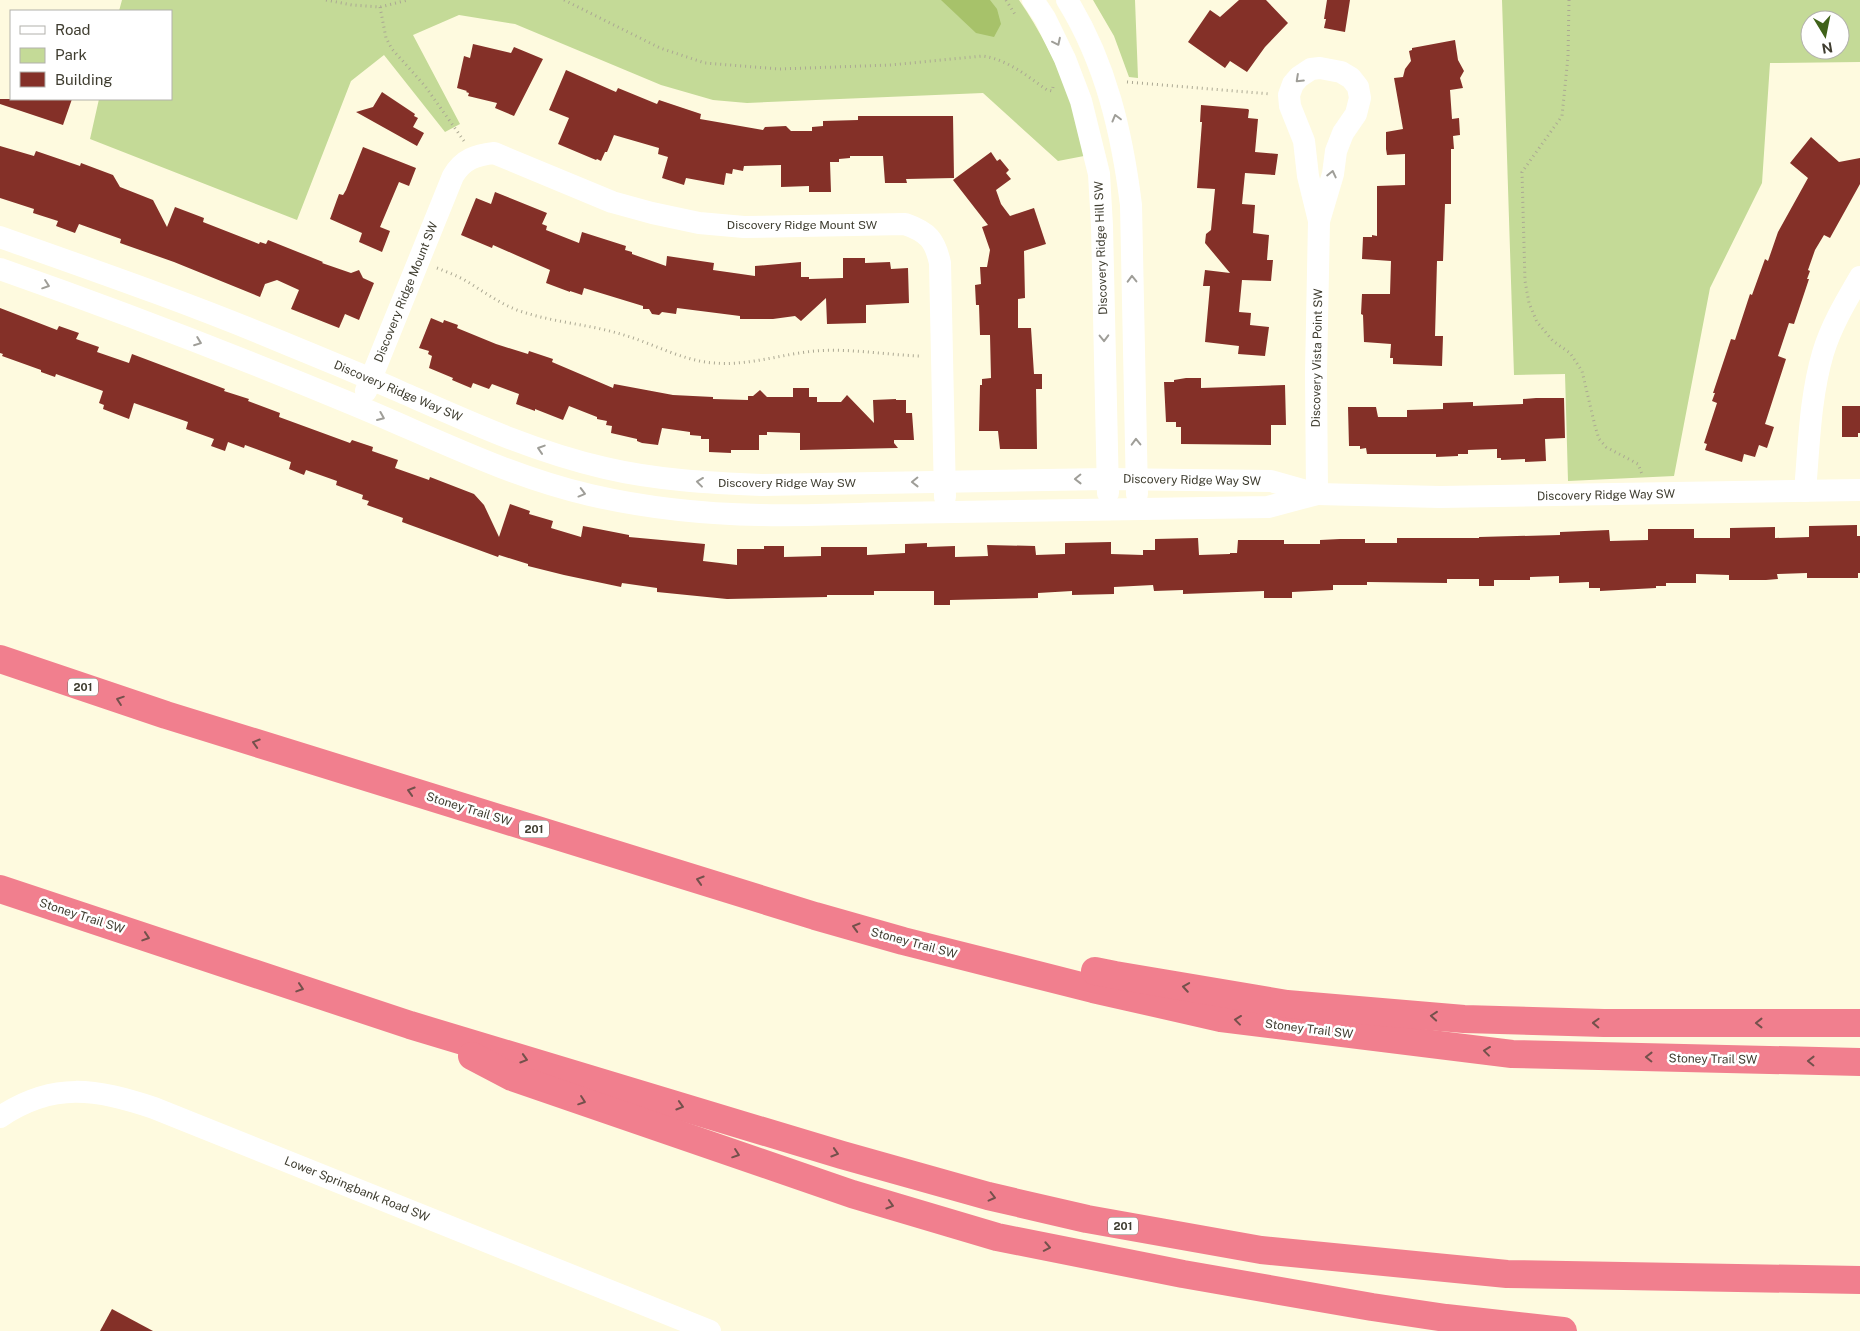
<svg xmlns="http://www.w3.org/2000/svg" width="1860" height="1331" font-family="'Public Sans',sans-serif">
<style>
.green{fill:#c4da97;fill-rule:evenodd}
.forest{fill:#a7c26a}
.building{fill:#843028}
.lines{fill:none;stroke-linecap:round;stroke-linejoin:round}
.path{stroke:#aba893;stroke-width:3;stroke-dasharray:1 4;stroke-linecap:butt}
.street{stroke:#fff;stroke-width:22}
.highway{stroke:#f17f8e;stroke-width:28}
.oneway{stroke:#9f9e98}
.oneway2{stroke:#74514c}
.labels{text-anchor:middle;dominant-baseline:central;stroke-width:5;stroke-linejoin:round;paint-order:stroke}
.shield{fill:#fff;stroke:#79776e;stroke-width:1}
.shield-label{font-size:11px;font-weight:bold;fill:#3f3d30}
.street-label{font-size:12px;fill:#3f3d30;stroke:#fff}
</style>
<rect width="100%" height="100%" fill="#fefadf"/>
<g class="green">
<path d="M122 0H1019C1039 29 1057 63 1069 96 1076 114 1079 136 1084 156L1058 161 983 93 747 103 713 100 661 85 515 24 459 15 413 35 460 124 445 132 384 55 351 81 297 220 90 139 99 99H171V11H119Z"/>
<polygon points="1093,0 1135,0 1138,78 1129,77 1114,36"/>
<path d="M1502 0H1860V62L1770 63 1762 183 1710 288 1674 476 1568 481 1565 374 1514 375ZM1810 20H1840V50H1810Z"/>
</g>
<polygon class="forest" points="941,0 990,0 997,9 1001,24 994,37 976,33"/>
<g class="building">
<polygon points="1239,0 1266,0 1288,23 1265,47 1247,72 1230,61 1225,68 1188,42 1210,10 1220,17"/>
<polygon points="1327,0 1350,0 1345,32 1324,28 1326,19 1324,19"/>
<polygon points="1455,40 1458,60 1464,71 1460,78 1463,88 1450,90 1452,119 1459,118 1460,135 1453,136 1454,149 1451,149 1451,204 1445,204 1443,261 1437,261 1435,336 1443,336 1442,366 1393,364 1393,358 1390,358 1391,344 1364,342 1363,315 1361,314 1362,294 1390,294 1391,261 1362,259 1363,237 1372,237 1372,235 1377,236 1377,186 1405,185 1405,154 1387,155 1386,149 1386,132 1403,129 1394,78 1403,77 1405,69 1411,61 1409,51 1412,50 1412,48"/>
<polygon points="473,44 511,53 514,47 543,59 514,116 495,108 497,103 468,96 469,93 466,92 467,91 457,88 464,56 470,58"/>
<polygon points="566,70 616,92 618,88 657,104 659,100 701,114 700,119 763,130 765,127 786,126 791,131 812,131 812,127 823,126 823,121 858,120 858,116 953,116 954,178 906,179 907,183 885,183 883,156 850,156 850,158 839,159 839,162 830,162 831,192 809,192 809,186 781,187 781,165 744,166 743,171 733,169 732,174 726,173 724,185 686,178 684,185 662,178 668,157 658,154 659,148 614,135 607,152 605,152 601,161 597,159 596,160 558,144 569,118 549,110"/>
<polygon points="382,92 415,114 414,116 418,118 413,127 424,133 417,146 356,112 373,107"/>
<polygon points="0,99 72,99 63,125 0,104"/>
<polygon points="1201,105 1248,109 1249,110 1248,118 1258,119 1255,152 1278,154 1275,175 1245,173 1242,204 1255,205 1253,233 1269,235 1267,260 1273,260 1271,281 1242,280 1239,312 1251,313 1250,325 1269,327 1265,356 1238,354 1239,346 1205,342 1210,286 1203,286 1205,270 1230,273 1205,243 1206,234 1211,230 1215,189 1197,188 1202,122 1200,122"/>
<polygon points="1811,137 1839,162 1860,158 1860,184 1830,238 1824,235 1815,250 1808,270 1810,271 1807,279 1809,279 1794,324 1789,323 1778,356 1786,359 1765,424 1774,427 1767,448 1759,445 1755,457 1744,454 1742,462 1705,450 1707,444 1704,443 1717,403 1712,401 1715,393 1713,393 1731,339 1735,340 1750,294 1752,295 1765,259 1768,261 1778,232 1808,178 1790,163"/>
<polygon points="0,146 34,156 36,151 80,166 81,163 113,175 120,187 153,200 167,227 175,207 204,218 203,222 259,244 260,242 266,244 268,240 323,262 322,263 351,273 359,270 363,278 374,283 359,320 345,314 339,328 291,309 299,290 277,280 265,284 260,297 174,262 120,243 121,239 79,224 75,233 56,226 58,221 33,213 34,209 0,198"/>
<polygon points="363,147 416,168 409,186 399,182 380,227 390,231 382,252 359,242 362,233 330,219 339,194 343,195 346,190"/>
<polygon points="991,152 997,161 1000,159 1009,170 1006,173 1011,179 996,190 1001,204 1010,216 1034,208 1046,244 1024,251 1025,298 1018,299 1018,328 1031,328 1034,374 1042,374 1042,389 1036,389 1037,449 1000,449 998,431 979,431 980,385 982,385 982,379 991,378 990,335 980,335 979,305 976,305 975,285 981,284 980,267 987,267 990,250 982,227 988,225 953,180"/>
<polygon points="495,192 547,213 542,224 547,226 546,230 579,243 582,232 626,246 625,250 632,252 632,254 666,266 667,256 714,263 713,270 755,276 755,266 801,262 801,277 809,277 809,279 843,278 843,258 865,258 865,263 890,262 891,269 908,268 909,303 866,305 866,323 827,324 826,298 801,321 795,316 773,319 740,319 740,316 677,308 676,314 662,312 659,315 652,314 649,309 643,309 643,306 584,288 582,295 570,291 570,292 546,283 550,270 493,245 492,248 461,235 476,198 491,204"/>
<polygon points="0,308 57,330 59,326 79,333 76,339 99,347 97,352 129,363 132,354 225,389 224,391 249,399 248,401 280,413 279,417 350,443 352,440 373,447 372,451 398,460 395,468 429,480 430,477 474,494 484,505 499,537 510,504 530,511 529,514 553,521 551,528 581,537 583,526 629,535 629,537 705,544 703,561 737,565 737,549 764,549 764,546 784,546 784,557 821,556 821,547 867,547 867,555 905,553 905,544 927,543 927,547 955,546 955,557 988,556 987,545 1035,546 1036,555 1065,554 1065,543 1111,542 1111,554 1143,555 1143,550 1155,550 1155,539 1198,538 1199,555 1230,554 1230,553 1237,553 1238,540 1284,540 1284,544 1320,544 1320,540 1340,539 1365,539 1365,543 1397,543 1397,538 1479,538 1479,537 1560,535 1560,532 1609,530 1610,541 1648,540 1648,529 1694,529 1694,538 1730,538 1730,528 1775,527 1775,538 1809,537 1809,526 1857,525 1857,536 1860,536 1860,573 1858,573 1858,578 1807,578 1807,573 1777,574 1778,579 1766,580 1729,580 1729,575 1696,574 1696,583 1666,583 1666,586 1656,586 1656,588 1600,591 1600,588 1589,588 1589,582 1559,583 1559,576 1530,577 1530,580 1494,580 1494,586 1479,586 1479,579 1447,579 1447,583 1367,582 1367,585 1333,585 1333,590 1292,592 1292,598 1264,598 1264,591 1183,594 1183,590 1154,591 1153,585 1114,587 1114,594 1072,595 1072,591 1038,593 1038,598 950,600 950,605 934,605 934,591 874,591 874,595 827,595 827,597 727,599 657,592 657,588 622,583 621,587 564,575 528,566 528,564 499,555 498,557 402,522 403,518 367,505 369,501 362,499 363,495 336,485 337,481 306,470 304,475 289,469 291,462 245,445 244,448 228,442 225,451 211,446 214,439 186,429 188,422 134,403 129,419 103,409 104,405 99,403 103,391 56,374 55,377 41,372 41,370 2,356 3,354 0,353"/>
<polygon points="431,318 443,323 444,320 458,325 457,328 496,344 528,354 529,351 553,359 552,362 613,388 614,384 673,395 713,397 713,399 748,400 748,396 753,396 760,390 767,397 793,397 793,388 809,388 809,397 817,397 817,402 841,402 847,395 874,423 873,400 896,399 896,400 906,400 906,413 912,413 914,440 894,440 894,443 898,448 800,450 800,433 767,432 767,435 759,435 759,450 731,450 731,453 709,452 709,439 701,439 701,436 690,435 690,432 662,428 658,445 642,443 637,441 637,439 611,433 612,426 606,425 607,421 597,419 597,417 569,406 563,420 535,409 535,411 516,404 519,394 492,384 489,389 473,383 471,388 452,380 453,378 429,368 432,356 428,354 429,351 419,348"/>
<polygon points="1186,378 1201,378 1201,388 1285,385 1286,425 1271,425 1271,445 1181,444 1181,427 1176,427 1176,422 1166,422 1164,382 1174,382 1174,380"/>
<polygon points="1536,398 1564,398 1565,438 1545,439 1546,461 1525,462 1525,459 1501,460 1501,458 1497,458 1497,449 1468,450 1468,454 1458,454 1458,456 1436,457 1436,454 1367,454 1366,448 1360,449 1360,446 1349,446 1348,407 1376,407 1378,417 1407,417 1407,410 1443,409 1443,403 1473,402 1473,406 1523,404 1523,399"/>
<polygon points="1842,406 1860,406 1860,433 1858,433 1858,437 1842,437"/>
<polygon points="112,1309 153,1331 100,1331"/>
</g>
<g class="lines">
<g class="path">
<polyline points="326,0 352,5 380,7 408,0"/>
<path d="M564 0 660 48 705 63 779 69 891 65 982 56C1007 59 1027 76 1047 90L1052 91 1053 87"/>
<polyline points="1006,0 1016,16"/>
<polyline points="1569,0 1568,57 1562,116 1522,172 1525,281 1529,303 1537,322 1553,341 1570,353 1582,371 1595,426 1599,439 1606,447 1638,464 1642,474"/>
<polyline points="380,7 386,38 392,49 425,86 464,141"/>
<polyline points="1127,82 1271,94"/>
<path d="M437 268C447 272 458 276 468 282 484 292 499 303 517 310 553 323 591 324 627 336 656 345 684 361 714 363 748 366 782 354 815 351 850 348 886 355 921 356"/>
</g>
<g class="street">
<polyline points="1033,0 1045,18 1065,59 1081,101 1099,174 1102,226 1108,493"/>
<path d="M1067 0C1106 63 1122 133 1131 205L1137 494"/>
<path d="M0 237C93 270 186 302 277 340 318 357 360 374 401 392 467 421 534 452 605 468 656 480 710 483 762 485L1107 479 1271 481 1317 494 1440 497 1860 490"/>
<path d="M0 269C120 311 239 357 357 406 434 438 508 476 590 495 646 508 703 514 760 515 804 516 848 514 892 513 1017 512 1142 508 1268 507L1317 494"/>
<path d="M366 391 453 176C463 159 476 155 494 153L612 202 652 213 699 223 744 227 905 224C928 232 935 240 940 263L945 497"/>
<path d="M1805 491C1809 445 1810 397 1823 353 1831 326 1846 301 1860 277"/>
<polyline points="1317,494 1316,373 1319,221 1333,174 1336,151 1343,133 1356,114 1360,98 1358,87 1351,78 1341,72 1320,68 1311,69 1299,77 1293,84 1289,95 1290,106 1304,141 1308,176 1319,221"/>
<path d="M0 1117C54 1081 96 1089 154 1108L710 1331"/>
</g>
<g class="highway">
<polyline points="0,659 166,715 815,916 903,941 1093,989 1221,1018 1512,1054 1860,1062"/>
<polyline points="0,889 410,1025 842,1155 988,1196 1087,1219 1261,1250 1507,1274 1860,1280"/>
<polyline points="1095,971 1115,975 1287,1004 1464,1019 1604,1023 1860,1023"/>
<polyline points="472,1056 512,1077 852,1194 997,1237 1183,1274 1372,1307 1446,1318 1563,1331"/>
</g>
</g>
<defs><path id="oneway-chevron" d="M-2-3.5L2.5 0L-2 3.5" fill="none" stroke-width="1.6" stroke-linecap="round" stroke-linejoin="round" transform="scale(1.25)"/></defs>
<g class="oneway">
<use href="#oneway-chevron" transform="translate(1057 42) rotate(64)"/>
<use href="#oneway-chevron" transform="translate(1299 79) rotate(137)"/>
<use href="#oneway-chevron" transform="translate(1116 118) rotate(-105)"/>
<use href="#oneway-chevron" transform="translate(1332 174) rotate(-77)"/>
<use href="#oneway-chevron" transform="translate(1132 279) rotate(-91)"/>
<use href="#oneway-chevron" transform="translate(46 285) rotate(19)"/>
<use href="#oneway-chevron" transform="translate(1104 338) rotate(89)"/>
<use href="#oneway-chevron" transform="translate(198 342) rotate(21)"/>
<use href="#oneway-chevron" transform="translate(381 417) rotate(23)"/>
<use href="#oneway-chevron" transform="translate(1136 442) rotate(-91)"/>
<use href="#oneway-chevron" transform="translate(541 449) rotate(-162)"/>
<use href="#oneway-chevron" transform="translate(1078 479) rotate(179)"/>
<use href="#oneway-chevron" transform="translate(700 482) rotate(-173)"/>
<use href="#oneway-chevron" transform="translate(915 482) rotate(179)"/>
<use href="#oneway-chevron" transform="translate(582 493) rotate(15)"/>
</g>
<g class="oneway2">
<use href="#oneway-chevron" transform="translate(120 700) rotate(-161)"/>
<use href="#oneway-chevron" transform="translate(256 743) rotate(-163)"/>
<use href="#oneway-chevron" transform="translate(411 791) rotate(-163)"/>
<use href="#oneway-chevron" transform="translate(700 880) rotate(-163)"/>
<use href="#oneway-chevron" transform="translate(856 927) rotate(-164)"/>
<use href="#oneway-chevron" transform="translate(146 937) rotate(18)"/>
<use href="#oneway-chevron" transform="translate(1186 987) rotate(-171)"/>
<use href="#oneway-chevron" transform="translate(300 988) rotate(18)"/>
<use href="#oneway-chevron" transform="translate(1434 1016) rotate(-175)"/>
<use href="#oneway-chevron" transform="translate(1238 1020) rotate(-173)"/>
<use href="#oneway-chevron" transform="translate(1596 1023) rotate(-178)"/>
<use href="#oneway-chevron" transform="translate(1759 1023) rotate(180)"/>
<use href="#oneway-chevron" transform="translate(1487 1051) rotate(-173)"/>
<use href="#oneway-chevron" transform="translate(1649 1057) rotate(-179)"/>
<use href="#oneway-chevron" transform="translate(524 1059) rotate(17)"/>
<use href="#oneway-chevron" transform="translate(1811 1061) rotate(-179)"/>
<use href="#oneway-chevron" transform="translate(582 1101) rotate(19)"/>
<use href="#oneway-chevron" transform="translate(680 1106) rotate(17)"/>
<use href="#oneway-chevron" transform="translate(835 1153) rotate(17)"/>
<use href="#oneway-chevron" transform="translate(736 1154) rotate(19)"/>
<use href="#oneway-chevron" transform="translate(992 1197) rotate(14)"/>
<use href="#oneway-chevron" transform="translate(890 1205) rotate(17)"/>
<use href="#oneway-chevron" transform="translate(1047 1247) rotate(11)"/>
</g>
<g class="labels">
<g class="shield">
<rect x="68" y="678.5" width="30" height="17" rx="4"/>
<rect x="519" y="820.5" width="30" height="17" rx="4"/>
<rect x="1108" y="1217.5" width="30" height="17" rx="4"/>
</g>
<g class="shield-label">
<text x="83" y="687">201</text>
<text x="534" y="829">201</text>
<text x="1123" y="1226">201</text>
</g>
<g class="street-label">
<text x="802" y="225">Discovery Ridge Mount SW</text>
<text transform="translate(1101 248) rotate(-92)">Discovery Ridge Hill SW</text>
<text transform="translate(406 292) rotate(-68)">Discovery Ridge Mount SW</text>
<text transform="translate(1317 358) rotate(-89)">Discovery Vista Point SW</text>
<text transform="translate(398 391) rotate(23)">Discovery Ridge Way SW</text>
<text transform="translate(1192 480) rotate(1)">Discovery Ridge Way SW</text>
<text x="787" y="483">Discovery Ridge Way SW</text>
<text transform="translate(1606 495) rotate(-1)">Discovery Ridge Way SW</text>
<text transform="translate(469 809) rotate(17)">Stoney Trail SW</text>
<text transform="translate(82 916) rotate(18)">Stoney Trail SW</text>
<text transform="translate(914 943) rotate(15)">Stoney Trail SW</text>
<text transform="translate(1309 1029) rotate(7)">Stoney Trail SW</text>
<text transform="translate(1713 1059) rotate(1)">Stoney Trail SW</text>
<text transform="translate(357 1189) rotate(22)">Lower Springbank Road SW</text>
</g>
</g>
<rect x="10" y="10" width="162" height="90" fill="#ffffff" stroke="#b2b1ac"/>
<rect x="20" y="26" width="25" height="8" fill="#ffffff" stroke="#b2b1ac"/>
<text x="55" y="35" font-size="15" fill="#3f3d30">Road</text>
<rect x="20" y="48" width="25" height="15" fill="#c4da97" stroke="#b2b1ac"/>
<text x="55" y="60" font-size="15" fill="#3f3d30">Park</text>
<rect x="20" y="72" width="25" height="15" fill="#843028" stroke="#b2b1ac"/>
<text x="55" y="85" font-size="15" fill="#3f3d30">Building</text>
<g transform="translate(1825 35) rotate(170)"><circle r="24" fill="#ffffff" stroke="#b2b1ac"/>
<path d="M0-4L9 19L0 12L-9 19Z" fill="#3f6219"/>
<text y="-8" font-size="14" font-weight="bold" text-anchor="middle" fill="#3f3d30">N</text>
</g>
</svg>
